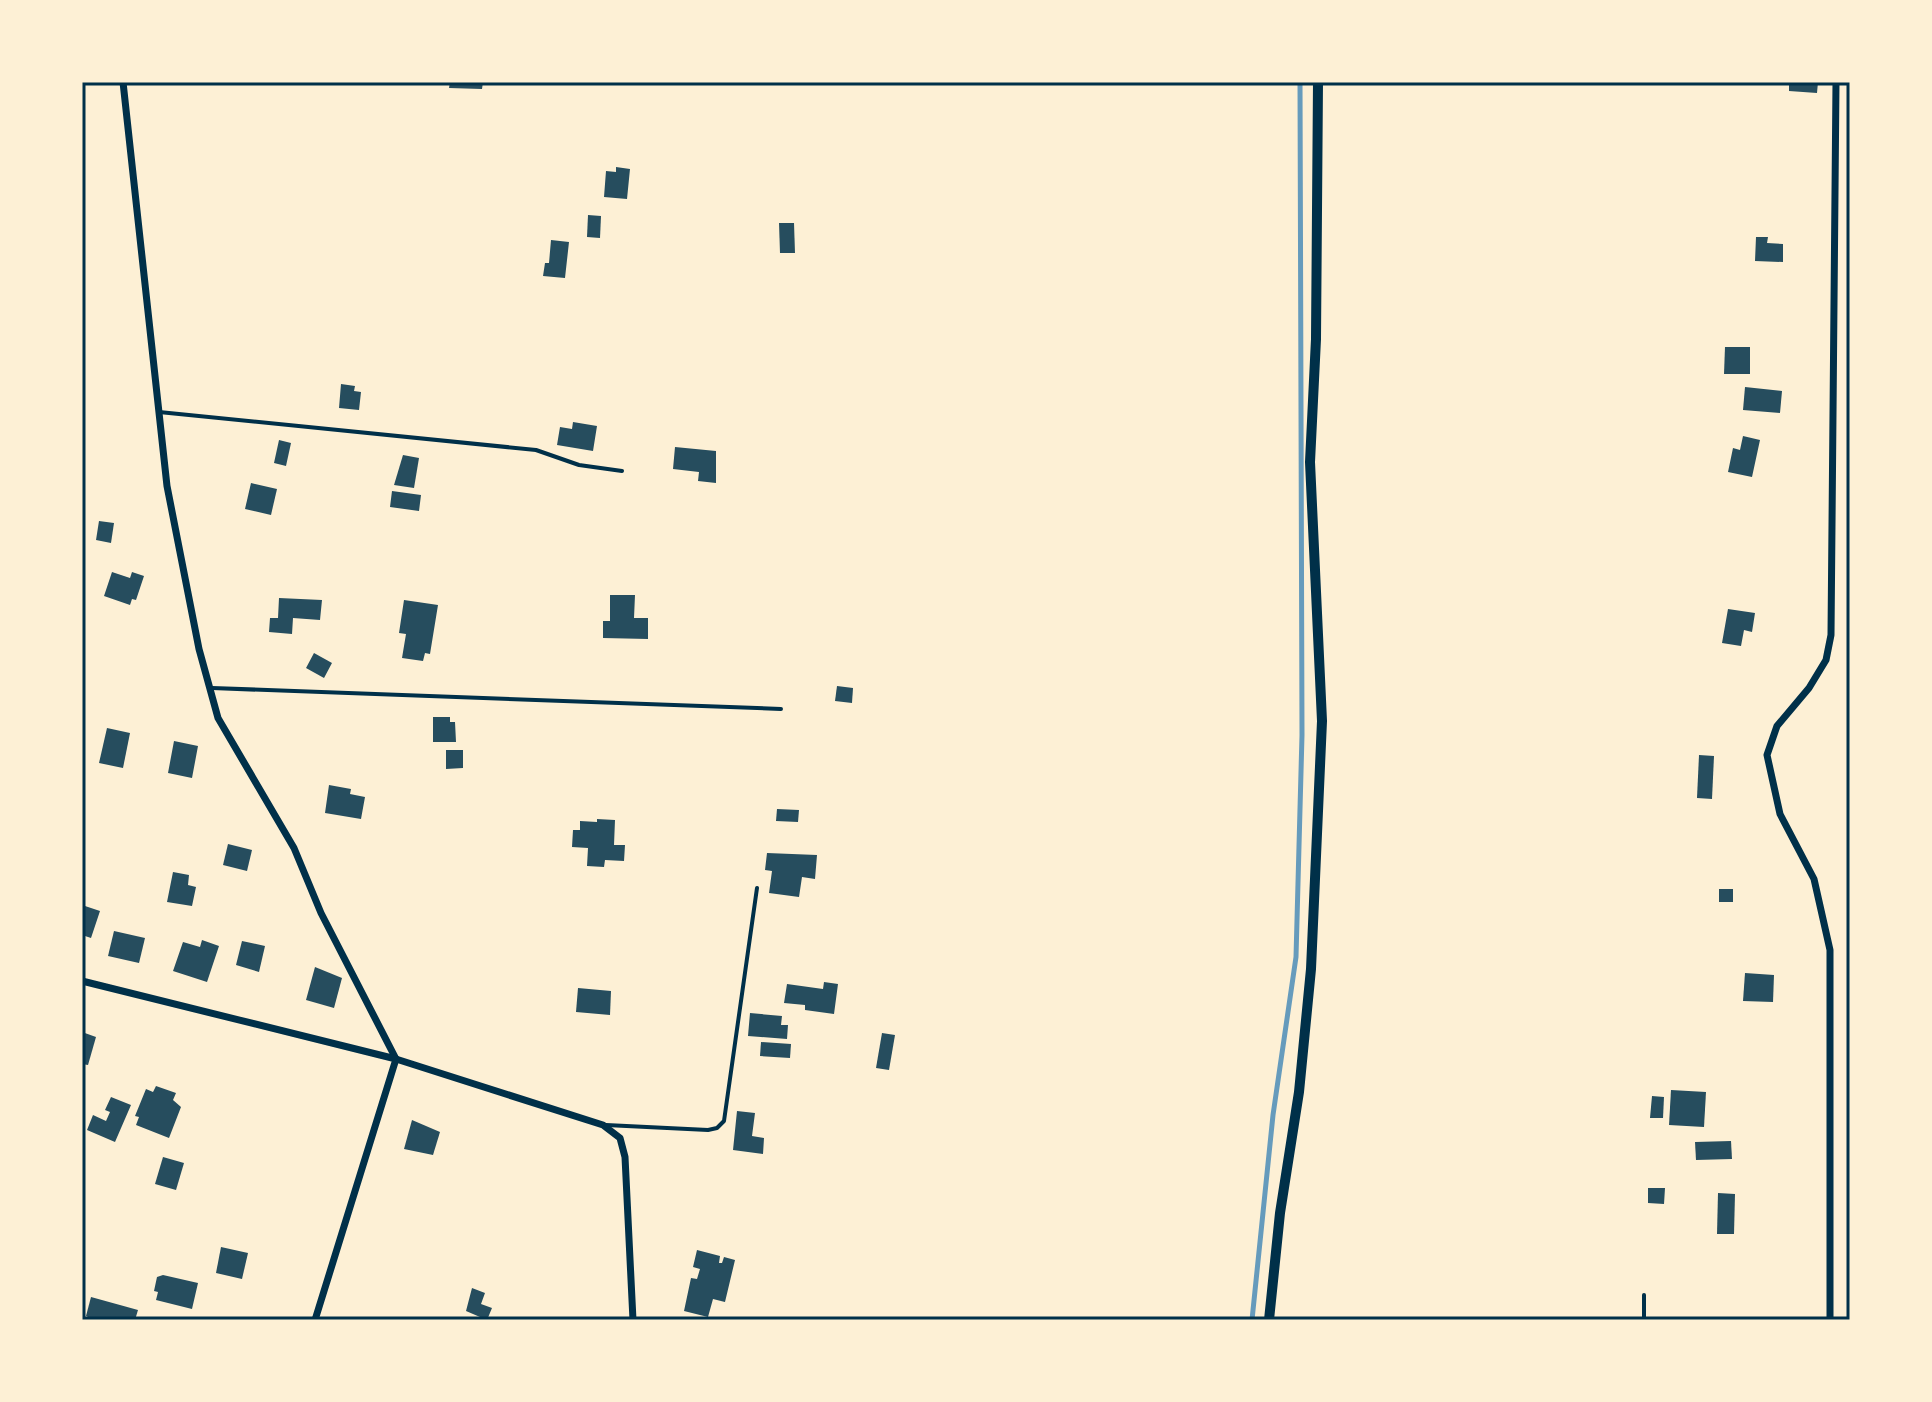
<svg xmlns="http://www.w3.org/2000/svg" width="1932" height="1402" font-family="Cabin,sans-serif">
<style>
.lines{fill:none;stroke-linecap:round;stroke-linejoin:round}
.stream{stroke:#669bbc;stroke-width:5}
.building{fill:#264d5e}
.service{stroke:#003049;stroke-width:4}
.minor{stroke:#003049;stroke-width:7}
.secondary{stroke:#003049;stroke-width:10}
.neatline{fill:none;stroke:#003049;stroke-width:3}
</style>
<rect width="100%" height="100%" fill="#fdf0d5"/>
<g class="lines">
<polyline class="stream" points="1252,1320 1273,1115 1296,957 1302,735 1300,82"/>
</g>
<g class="building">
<polygon points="450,82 483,82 482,89 449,88"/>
<polygon points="1789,82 1818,82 1817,93 1789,91"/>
<polygon points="616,167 630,169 627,199 604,197 606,171 616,172"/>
<polygon points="588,215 601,216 600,238 587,237"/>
<polygon points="779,223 794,223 795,253 780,253"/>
<polygon points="1756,237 1768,237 1767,243 1783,244 1783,262 1755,261"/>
<polygon points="551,240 569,242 565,278 543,276 545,263 549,263"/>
<polygon points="1725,347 1750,347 1750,374 1724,374"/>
<polygon points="341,384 355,386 354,391 361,392 359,410 339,408"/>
<polygon points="1745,387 1782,391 1780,413 1743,410"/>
<polygon points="573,422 597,426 593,451 557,445 560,427 572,429"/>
<polygon points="1743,436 1760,440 1752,477 1728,472 1733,448 1740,450"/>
<polygon points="279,440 291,443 286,466 274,463"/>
<polygon points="675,447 716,451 716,483 698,481 699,472 673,469"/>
<polygon points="403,455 419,458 414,488 394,485"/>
<polygon points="251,483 277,489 271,515 245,509"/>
<polygon points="392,491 421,495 419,511 390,507"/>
<polygon points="99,521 114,523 111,543 96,540"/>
<polygon points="112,572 130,578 132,572 144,576 136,600 132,599 130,605 104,596"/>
<polygon points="610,595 635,595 634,618 648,618 648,639 603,638 603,621 610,621"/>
<polygon points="279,598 322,600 320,620 293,618 292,634 269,632 270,618 278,618"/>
<polygon points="404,600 438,605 430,654 425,653 423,661 402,658 406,634 399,633"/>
<polygon points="1728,609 1755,613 1752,632 1744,630 1741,646 1722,643"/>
<polygon points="314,653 332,663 324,678 306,668"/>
<polygon points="837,686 853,688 852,703 835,701"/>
<polygon points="433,717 450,717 450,722 455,722 456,742 433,742"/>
<polygon points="107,728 130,733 123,768 99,763"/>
<polygon points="174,741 198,746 192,778 168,773"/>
<polygon points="446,750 463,750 463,768 446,769"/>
<polygon points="1699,755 1714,756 1712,799 1697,798"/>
<polygon points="329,785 351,789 350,794 365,797 361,819 325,813"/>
<polygon points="777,809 799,810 798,822 776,821"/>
<polygon points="597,819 615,820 614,845 625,845 624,861 605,860 604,867 587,866 588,848 572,847 573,830 580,830 580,821 597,822"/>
<polygon points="228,844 252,850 247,871 223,865"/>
<polygon points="767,853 817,855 815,879 802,877 799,897 769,893 772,871 765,870"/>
<polygon points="173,872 189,875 188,885 196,887 192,906 167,902"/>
<rect x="1719" y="889" width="14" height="13"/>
<polygon points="82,905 100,911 91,938 82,935"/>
<polygon points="114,931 145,938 139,963 108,956"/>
<polygon points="202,940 219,946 207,982 173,971 183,942 200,947"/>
<polygon points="242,941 265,946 259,972 236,965"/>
<polygon points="315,967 342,978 334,1008 306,1000"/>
<polygon points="1745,973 1774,975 1773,1002 1743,1001"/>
<polygon points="824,982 838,984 834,1014 805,1010 805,1005 784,1003 787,984 823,989"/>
<polygon points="578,988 611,991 610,1015 576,1012"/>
<polygon points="750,1013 782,1016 781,1025 788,1025 787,1039 748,1036"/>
<polygon points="82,1032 96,1037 88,1065 82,1064"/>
<polygon points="882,1033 895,1035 889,1070 876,1068"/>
<polygon points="761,1042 791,1044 790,1058 760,1056"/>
<polygon points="156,1086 176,1093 173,1100 181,1107 169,1138 136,1125 139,1117 135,1116 146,1089 153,1092"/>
<polygon points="1671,1090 1706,1092 1704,1127 1669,1125"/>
<polygon points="1652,1096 1664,1097 1663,1118 1650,1118"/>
<polygon points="111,1097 131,1105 115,1142 87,1130 93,1115 106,1121 110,1112 105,1110"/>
<polygon points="737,1111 755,1113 752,1136 764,1138 763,1154 733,1150"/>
<polygon points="412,1120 440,1132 433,1155 404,1149"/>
<polygon points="1731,1141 1732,1159 1696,1160 1695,1142"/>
<polygon points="163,1157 184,1163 176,1190 155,1184"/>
<polygon points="1648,1188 1665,1188 1664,1204 1648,1203"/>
<polygon points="1718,1193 1735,1194 1734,1234 1717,1234"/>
<polygon points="221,1247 248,1253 242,1279 216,1273"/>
<polygon points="697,1250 720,1256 719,1263 722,1263 724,1257 735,1260 725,1302 713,1299 708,1317 684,1311 691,1278 697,1279 700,1269 693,1267"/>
<polygon points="163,1275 198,1283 192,1309 156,1300 158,1292 154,1291 157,1277"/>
<polygon points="472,1288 485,1293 481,1304 492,1308 487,1320 466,1311"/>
<polygon points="91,1297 138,1310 135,1320 94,1320 86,1316"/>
</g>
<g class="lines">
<g class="service">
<polyline points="159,412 536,450 579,465 622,471"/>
<polyline points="212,688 781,709"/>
<polyline points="606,1125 708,1130 717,1128 724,1121 757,888"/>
<polyline points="1644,1320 1644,1295"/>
</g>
<g class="minor">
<polyline points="123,82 167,486 199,649 218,718 294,848 321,913 396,1059 603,1125 620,1138 625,1157 633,1320"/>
<polyline points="82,981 396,1059 315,1320"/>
<polyline points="1830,1320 1830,950 1814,879 1780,814 1767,755 1777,726 1809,688 1826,660 1831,635 1836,82"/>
</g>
<polyline class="secondary" points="1269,1320 1280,1213 1299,1092 1311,969 1322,721 1310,462 1316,339 1318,82"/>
</g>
<rect width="1932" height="1402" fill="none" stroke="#fdf0d5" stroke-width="168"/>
<rect x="84" y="84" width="1764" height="1234" class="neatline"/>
</svg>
